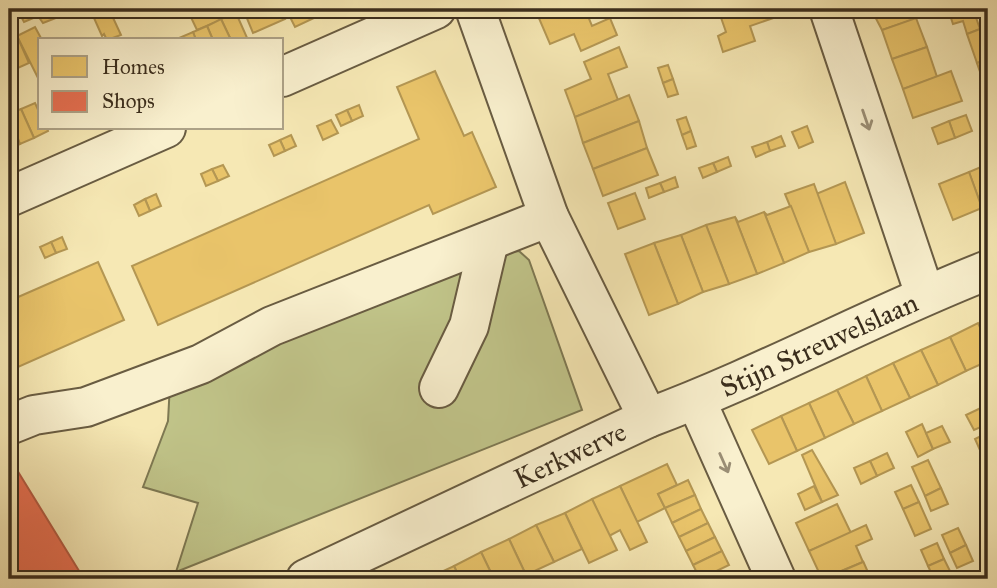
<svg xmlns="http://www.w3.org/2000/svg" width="997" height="588" font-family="'IM FELL Great Primer',serif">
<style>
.green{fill:#c1c58a;stroke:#7e7953;stroke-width:2}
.homes{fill:#e9c46a;stroke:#b49753;stroke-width:2}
.shops{fill:#e76f51;stroke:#b35b41;stroke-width:2}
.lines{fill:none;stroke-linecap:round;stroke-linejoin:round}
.minor-casing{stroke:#695c42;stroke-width:42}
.minor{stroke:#f9f0ce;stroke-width:38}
.oneway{stroke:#9a8e75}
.labels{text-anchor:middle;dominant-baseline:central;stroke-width:7;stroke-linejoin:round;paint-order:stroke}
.street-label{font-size:28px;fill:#3a2d1c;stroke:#f9f0ce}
</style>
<rect width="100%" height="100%" fill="#f6e8b4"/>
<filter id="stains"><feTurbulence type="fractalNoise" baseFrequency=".00286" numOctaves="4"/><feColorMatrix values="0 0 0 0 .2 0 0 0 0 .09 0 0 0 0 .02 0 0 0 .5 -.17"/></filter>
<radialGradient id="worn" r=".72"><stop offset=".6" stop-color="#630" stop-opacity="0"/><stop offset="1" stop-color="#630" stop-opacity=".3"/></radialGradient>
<path class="green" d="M519 251 529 260 582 410 176 572 198 503 143 487 168 421 170 384 463 268 454 314 422 383 454 400C480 352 501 309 499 253Z"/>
<g class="homes">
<polygon points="17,9 57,9 61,16 43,23 38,16 24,22"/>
<polygon points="90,9 109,9 121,35 107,40 104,34 102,36"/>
<polygon points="187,9 216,9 221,20 197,30"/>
<polygon points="261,9 280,9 285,19 253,33 246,16"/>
<polygon points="286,9 333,9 295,27"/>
<polygon points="535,9 585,9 592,26 610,18 617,35 581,51 574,34 550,44"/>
<polygon points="718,9 784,9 785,14 750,26 755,41 723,52 718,36 726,32"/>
<polygon points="871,9 928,9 930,14 882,30"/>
<polygon points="948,9 973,9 980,29 967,34 963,21 953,24"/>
<polygon points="981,9 988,9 988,26 987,27"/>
<polygon points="236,13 248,40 231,40 221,19"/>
<polygon points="916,18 927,47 892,59 882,30"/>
<polygon points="221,19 231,40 213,40 207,26"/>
<polygon points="207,26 213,40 196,40 193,32"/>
<polygon points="35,27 42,40 38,78 17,36"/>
<polygon points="980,29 988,59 977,63 967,34"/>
<polygon points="193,32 196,40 180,40 179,38"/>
<polygon points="17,36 29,63 11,71 9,40"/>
<polygon points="619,47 627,67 608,74 618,100 575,117 565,90 591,79 584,62"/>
<polygon points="927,47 937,77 903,89 892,59"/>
<polygon points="988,59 988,92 987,92 977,63"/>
<polygon points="668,65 673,79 663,83 658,68"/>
<polygon points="435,71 464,136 472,132 496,187 433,214 429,205 158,325 132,266 419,139 397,87"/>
<polygon points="951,71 962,101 913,118 903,89"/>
<polygon points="673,79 678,94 668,97 663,83"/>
<polygon points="629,95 639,121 583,143 575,117"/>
<polygon points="35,103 40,114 40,128 47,128 48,131 34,138 21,109"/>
<polygon points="359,105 363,116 352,121 347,110"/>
<polygon points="21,109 34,138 20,144 9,114"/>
<polygon points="347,110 352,121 341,126 336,115"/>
<polygon points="966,115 972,131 955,138 949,121"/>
<polygon points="686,117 691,131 682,135 677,120"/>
<polygon points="331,120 338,133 323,140 317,126"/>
<polygon points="9,121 20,144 9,149"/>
<polygon points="639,121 647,148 593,169 583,143"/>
<polygon points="949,121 955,138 938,144 932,128"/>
<polygon points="807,126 813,142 799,148 792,132"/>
<polygon points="691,131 696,146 687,149 682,135"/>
<polygon points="291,135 296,146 285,151 280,140"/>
<polygon points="781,136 785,146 770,151 767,142"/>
<polygon points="280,140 285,151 274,156 269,145"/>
<polygon points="767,142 770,151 756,157 752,147"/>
<polygon points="647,148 658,175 603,196 593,169"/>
<polygon points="728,157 731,166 717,172 713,163"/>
<polygon points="713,163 717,172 703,178 699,168"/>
<polygon points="988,164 988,206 982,208 969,172"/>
<polygon points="223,165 229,176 218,181 212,169"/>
<polygon points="212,169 218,181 206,186 201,174"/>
<polygon points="969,172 982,208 953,220 939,184"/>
<polygon points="675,177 678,187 664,192 660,183"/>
<polygon points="845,182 864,233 836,244 816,194"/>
<polygon points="660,183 664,192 649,198 646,188"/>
<polygon points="814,184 836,244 809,252 785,194"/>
<polygon points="635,193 645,219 618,229 608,203"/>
<polygon points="156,194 161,206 150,211 145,199"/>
<polygon points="145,199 150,211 139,216 134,205"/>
<polygon points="791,206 809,252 784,263 764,212 767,215"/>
<polygon points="764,212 784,263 757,274 735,217 738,222"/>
<polygon points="735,217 757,274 729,284 706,225"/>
<polygon points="706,225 729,284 703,292 681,235"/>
<polygon points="681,235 703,292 678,304 654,243"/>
<polygon points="62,237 67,249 56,253 51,242"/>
<polygon points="51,242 56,253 45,258 40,247"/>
<polygon points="654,243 678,304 649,315 625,254"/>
<polygon points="98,262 124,320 9,371 9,301"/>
<polygon points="978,323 988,344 988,361 966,371 950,337"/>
<polygon points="950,337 966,371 938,385 921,350"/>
<polygon points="921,350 938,385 910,398 893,363"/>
<polygon points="893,363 910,398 882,411 866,376"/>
<polygon points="866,376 882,411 854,424 837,390"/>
<polygon points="837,390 854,424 825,438 809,403"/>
<polygon points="809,403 825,438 797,451 781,416"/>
<polygon points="983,407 988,424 974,430 966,415"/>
<polygon points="781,416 797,451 769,464 752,430"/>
<polygon points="922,424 933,449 918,457 906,432"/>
<polygon points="942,426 950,442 933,449 926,433"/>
<polygon points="987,433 988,433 988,468 975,439"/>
<polygon points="812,450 838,495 822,502 802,455"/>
<polygon points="887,453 894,468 877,476 870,461"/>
<polygon points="928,460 941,488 925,496 912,467"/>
<polygon points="870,461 877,476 861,484 854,468"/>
<polygon points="667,464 677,485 658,494 665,508 637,522 620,486"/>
<polygon points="688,480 695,495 665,508 658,494"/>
<polygon points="911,485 919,502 903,509 895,492"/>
<polygon points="620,486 647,542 630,550 620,530 609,536 592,499"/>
<polygon points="814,486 822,502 805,510 798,494"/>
<polygon points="941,488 948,504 931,511 925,496"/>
<polygon points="695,495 701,509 672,523 665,508"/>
<polygon points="592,499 617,550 589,563 565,513"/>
<polygon points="919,502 931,529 915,536 903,509"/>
<polygon points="837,504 851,533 809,551 796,523"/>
<polygon points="701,509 708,523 679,537 672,523"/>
<polygon points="565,513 582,549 554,562 536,525"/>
<polygon points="708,523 715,537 686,551 679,537"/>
<polygon points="536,525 554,562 526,575 509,539"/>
<polygon points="866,525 872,539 856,546 863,562 822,579 809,551"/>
<polygon points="958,528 966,545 950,553 942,535"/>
<polygon points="715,537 722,551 693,565 686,551"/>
<polygon points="509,539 526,575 528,579 494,579 481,552"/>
<polygon points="937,543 944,559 928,566 921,550"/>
<polygon points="966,545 973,561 957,568 950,553"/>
<polygon points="722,551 729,565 700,579 693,565"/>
<polygon points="481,552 494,579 460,579 454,566"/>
<polygon points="944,559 952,575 934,579 928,566"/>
<polygon points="863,561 871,579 823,579 863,562"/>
<polygon points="454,566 460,579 426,579"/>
</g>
<polygon class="shops" points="9,457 84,579 9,579"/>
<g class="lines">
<defs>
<g id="minor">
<polyline points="475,9 549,217"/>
<polyline points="829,9 925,295"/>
<polyline points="282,77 436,9"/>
<polyline points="9,197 166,128"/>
<polyline points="439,388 469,326 489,241"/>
<polyline points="696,400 776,579"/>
<path id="s1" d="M648 418C764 375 873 315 988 270"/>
<polyline points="9,425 34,415 86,407 201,364 272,326 549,217 648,418 306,579"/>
</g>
</defs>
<use href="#minor" class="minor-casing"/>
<use href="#minor" class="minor"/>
</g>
<defs><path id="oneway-shaft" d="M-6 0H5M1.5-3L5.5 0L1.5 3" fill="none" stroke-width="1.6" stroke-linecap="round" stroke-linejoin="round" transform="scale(1.75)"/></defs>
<g class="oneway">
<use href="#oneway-shaft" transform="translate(866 120) rotate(71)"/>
<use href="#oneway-shaft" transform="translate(724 463) rotate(66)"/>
</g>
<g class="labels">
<g class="street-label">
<text stroke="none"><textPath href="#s1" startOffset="186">Stijn Streuvelslaan</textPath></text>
<text transform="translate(570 455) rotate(-25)">Kerkwerve</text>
</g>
</g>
<rect width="997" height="588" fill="none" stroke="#f6e8b4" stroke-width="35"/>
<rect x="10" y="10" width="976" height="567" fill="none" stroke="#3a2d1c" stroke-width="3.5"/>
<rect x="18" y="18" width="962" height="553" fill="none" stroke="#3a2d1c" stroke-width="2"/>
<rect x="38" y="38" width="245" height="91" fill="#f9f0ce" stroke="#ada287" stroke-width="2"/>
<rect x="52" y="56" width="35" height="21" fill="#e9c46a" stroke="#ada287" stroke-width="2"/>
<text x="102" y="74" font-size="21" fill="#3a2d1c">Homes</text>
<rect x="52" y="91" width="35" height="21" fill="#e76f51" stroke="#ada287" stroke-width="2"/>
<text x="102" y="108" font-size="21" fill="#3a2d1c">Shops</text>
<rect width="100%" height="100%" filter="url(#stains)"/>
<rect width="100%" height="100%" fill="url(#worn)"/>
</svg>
